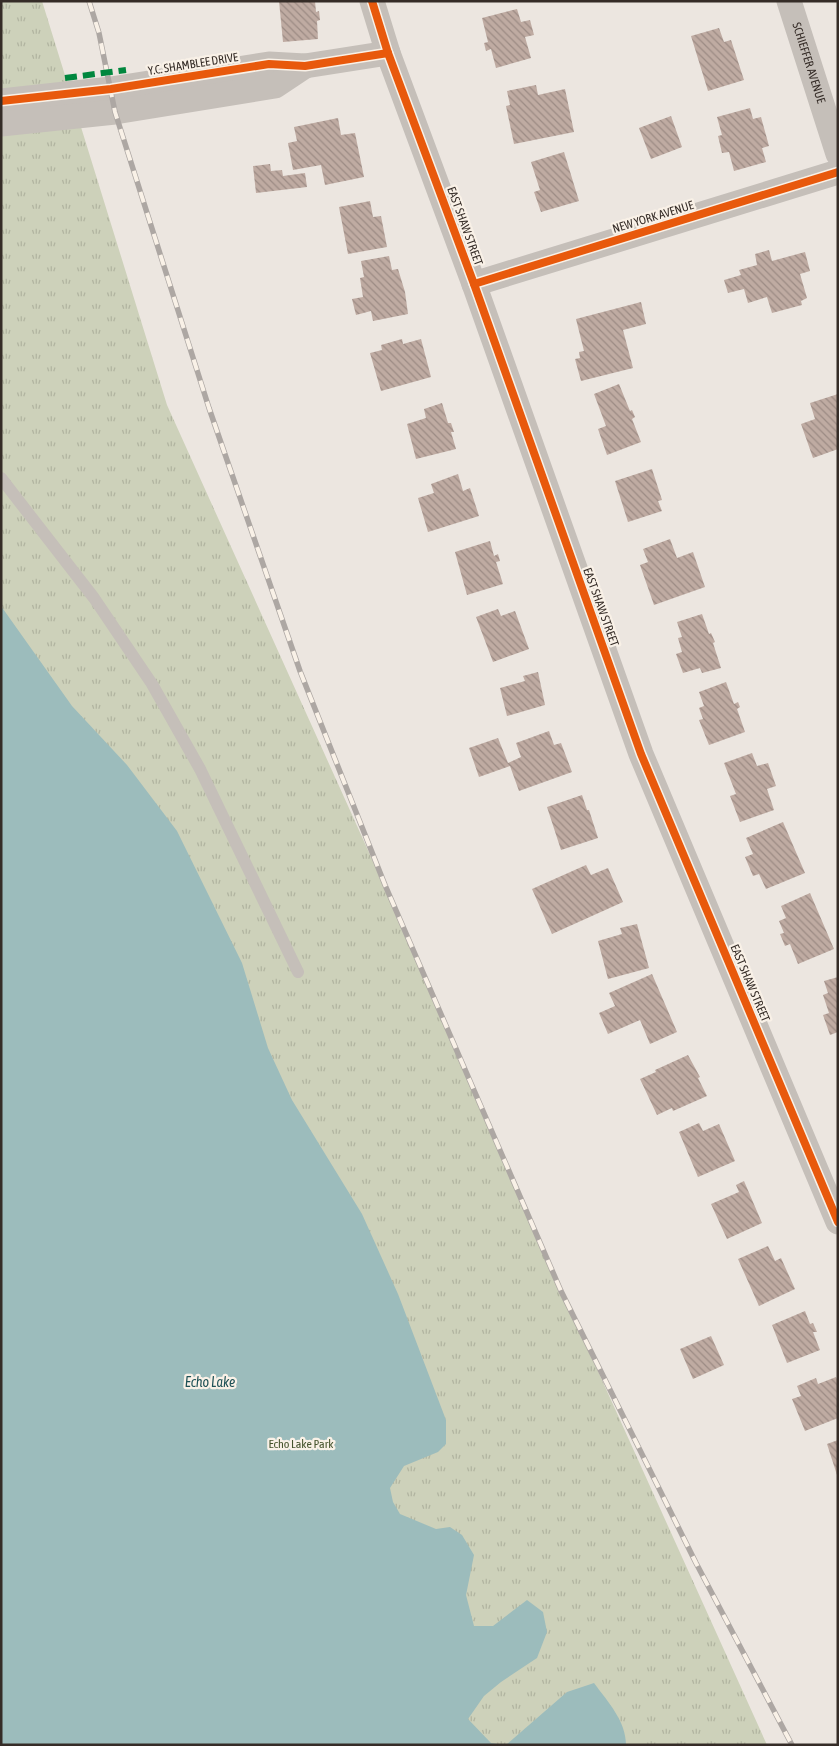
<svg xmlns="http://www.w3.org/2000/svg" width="839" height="1746" font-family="'Asap Condensed',sans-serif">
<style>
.park{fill:url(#park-tufts)}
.water{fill:#9cbcbc}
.building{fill:url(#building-back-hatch)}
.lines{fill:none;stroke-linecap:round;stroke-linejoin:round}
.lane{stroke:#c5bfb9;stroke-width:12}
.street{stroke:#c5bfb9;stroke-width:25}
.rail-casing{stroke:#ada7a3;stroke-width:5.5}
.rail{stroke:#f9f1e7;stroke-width:4;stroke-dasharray:11;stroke-linecap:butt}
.quiet{stroke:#00873e;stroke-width:6;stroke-dasharray:12 6;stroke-linecap:butt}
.cycleway-casing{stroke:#f9f1e7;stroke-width:11}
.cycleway{stroke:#e8590c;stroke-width:8}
.labels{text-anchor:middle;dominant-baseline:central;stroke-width:4.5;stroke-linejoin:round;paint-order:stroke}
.street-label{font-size:12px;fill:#352c27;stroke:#f9f1e7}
.park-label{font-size:12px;fill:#44532c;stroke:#f9f1e7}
.water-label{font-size:14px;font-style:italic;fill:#1e5156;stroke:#f9f1e7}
</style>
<defs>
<pattern id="park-tufts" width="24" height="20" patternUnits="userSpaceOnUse" patternTransform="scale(1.25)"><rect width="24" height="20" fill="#cdd1ba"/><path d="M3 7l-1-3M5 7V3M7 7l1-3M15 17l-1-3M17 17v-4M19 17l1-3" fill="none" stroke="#b1b4a0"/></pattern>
<pattern id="building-back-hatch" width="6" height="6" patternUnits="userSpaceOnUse" patternTransform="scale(1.25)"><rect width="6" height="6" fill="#bfaba2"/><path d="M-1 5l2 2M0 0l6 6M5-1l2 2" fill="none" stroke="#9c8b84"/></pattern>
</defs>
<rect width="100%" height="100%" fill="#ece6e0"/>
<polygon class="park" points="1,1 42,1 167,405 409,941 526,1212 767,1745 1,1745"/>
<g class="water">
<polygon points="1,606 72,706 127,765 177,831 242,963 268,1048 292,1100 362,1214 398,1294 446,1420 446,1444 438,1452 404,1466 390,1488 393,1502 400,1514 436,1529 450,1527 462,1535 474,1555 466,1595 474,1626 493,1626 527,1600 543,1612 547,1632 537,1658 501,1682 484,1696 468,1719 491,1743 504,1745 1,1745"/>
<path d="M594 1683C608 1702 626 1721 626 1745H506L567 1692Z"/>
</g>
<g class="building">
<polygon points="279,1 315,1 316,12 319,11 320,20 317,21 318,39 283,42"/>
<polygon points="517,9 521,22 530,20 534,35 525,37 531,58 496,68 491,49 486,51 484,43 488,42 482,18"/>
<polygon points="719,28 724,42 731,40 744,80 708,91 691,36"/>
<polygon points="536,85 538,95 565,89 574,132 514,144 506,106 510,105 507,91"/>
<polygon points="750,108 753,119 761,117 769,146 762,148 766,162 734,171 729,152 722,153 718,136 722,135 717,117"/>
<polygon points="671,116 682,147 651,159 639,128"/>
<polygon points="338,118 341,135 355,133 364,177 325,185 321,165 293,170 288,143 297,141 294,127"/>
<polygon points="564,152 579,201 541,212 534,192 540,190 531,162"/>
<polygon points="270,164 271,171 282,170 283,176 305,173 307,187 256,193 253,166"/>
<polygon points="370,201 373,217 381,216 387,247 348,254 339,207"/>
<polygon points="769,250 772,261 805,252 810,271 800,274 807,298 801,301 802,305 772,313 767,297 748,303 744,289 728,293 724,280 741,275 739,270 757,265 755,254"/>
<polygon points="389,256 392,270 398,269 405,292 408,314 373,321 371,311 356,315 352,299 363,297 360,278 364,277 361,261"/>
<polygon points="641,302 646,324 623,330 633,368 581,381 575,359 580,358 579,352 584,351 576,319"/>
<polygon points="402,339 403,344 421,339 431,377 381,391 370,353 382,350 381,345"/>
<polygon points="619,384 630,411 632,410 635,417 632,419 641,442 607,455 598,429 606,426 594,394"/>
<polygon points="838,394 838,449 813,458 801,424 815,419 810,403"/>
<polygon points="442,403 448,423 451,423 454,432 451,432 456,449 416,459 407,424 426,418 424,409"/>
<polygon points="652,469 662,500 658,501 662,511 628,522 615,481"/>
<polygon points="458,474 463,491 470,488 479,516 428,532 418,498 434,493 431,484"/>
<polygon points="670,539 677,558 693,552 705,587 654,605 640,565 648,562 643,549"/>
<polygon points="490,541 494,556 498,554 500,561 496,562 503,584 467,595 455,552"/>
<polygon points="498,609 501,616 515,611 529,649 493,662 476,617"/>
<polygon points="702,614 709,634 711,633 715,642 713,643 721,668 702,673 700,668 683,673 676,654 682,652 678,638 682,637 677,622"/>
<polygon points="538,672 545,705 507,716 500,688 525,681 523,676"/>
<polygon points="726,682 734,704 738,702 740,707 737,709 745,732 709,745 699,720 703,719 699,708 704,706 699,692"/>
<polygon points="549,731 554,745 561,743 572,772 519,791 510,766 479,777 469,748 498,738 508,763 521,757 516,743"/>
<polygon points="752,753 757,766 768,763 776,786 767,789 774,810 740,822 730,796 736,794 724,763"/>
<polygon points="582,795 587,810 589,810 598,838 561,850 547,807"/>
<polygon points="783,822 805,873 766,889 759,874 753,876 745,857 753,854 746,838"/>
<polygon points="586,865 591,875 608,868 623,902 552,934 532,889"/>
<polygon points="810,893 834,949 798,964 790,944 785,946 780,934 784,933 779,921 786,918 781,906"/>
<polygon points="637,924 649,968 608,979 598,941 622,934 620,928"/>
<polygon points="652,974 677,1032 650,1044 640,1020 608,1034 599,1013 615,1006 609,993"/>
<polygon points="838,977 838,1032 830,1035 823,1015 829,1013 823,995 828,993 824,981"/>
<polygon points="688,1055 700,1077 698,1078 707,1096 673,1111 672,1108 657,1115 640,1079 656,1072 655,1070"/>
<polygon points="699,1123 703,1131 719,1124 735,1161 698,1177 679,1132"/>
<polygon points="744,1181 762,1223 727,1239 711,1204 739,1192 736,1185"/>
<polygon points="768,1246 775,1261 781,1258 795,1289 759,1306 738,1259"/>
<polygon points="805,1311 810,1324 813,1323 817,1332 813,1332 820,1350 787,1363 772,1325"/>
<polygon points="711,1336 724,1365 693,1379 680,1349"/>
<polygon points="836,1377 838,1381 838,1418 805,1431 792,1399 801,1396 797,1386 816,1378 818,1384"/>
<polygon points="838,1440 838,1475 837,1475 827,1444"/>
</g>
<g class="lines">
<polyline class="lane" points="1,478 94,598 152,684 200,769 298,972"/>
<g class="street">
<polyline points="372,1 388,53 474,284 641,754 838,1222"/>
<path id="s1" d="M789 1 838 154"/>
<polyline points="1,101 111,89 269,64 305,66 388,53"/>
<polyline points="1,124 115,112 275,86 305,66"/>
<polyline points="474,284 838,172"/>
</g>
<defs>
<polyline id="rail" points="89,1 99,33 115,112 209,408 300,671 385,885 561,1291 696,1563 792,1745"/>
</defs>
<use href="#rail" class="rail-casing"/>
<use href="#rail" class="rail"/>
<polyline class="quiet" points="65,78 126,70"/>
<defs>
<g id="cycleway">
<polyline points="372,1 388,53 474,284 641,754 838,1222"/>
<polyline points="1,101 111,89 269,64 305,66 388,53"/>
<polyline points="474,284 838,172"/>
</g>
</defs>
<use href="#cycleway" class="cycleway-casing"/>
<use href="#cycleway" class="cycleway"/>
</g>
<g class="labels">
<g class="street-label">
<text stroke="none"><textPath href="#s1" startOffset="65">SCHIEFFER AVENUE</textPath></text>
<text transform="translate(193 64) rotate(-9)">Y.C. SHAMBLEE DRIVE</text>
<text transform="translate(653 217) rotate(-17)">NEW YORK AVENUE</text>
<text transform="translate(465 226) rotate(70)">EAST SHAW STREET</text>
<text transform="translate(601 607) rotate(70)">EAST SHAW STREET</text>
<text transform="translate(750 983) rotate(67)">EAST SHAW STREET</text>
</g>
<g class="park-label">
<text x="301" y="1444">Echo Lake Park</text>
</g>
<g class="water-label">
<text x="210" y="1382">Echo Lake</text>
</g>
</g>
<rect width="839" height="1746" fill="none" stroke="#352c27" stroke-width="5"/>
</svg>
